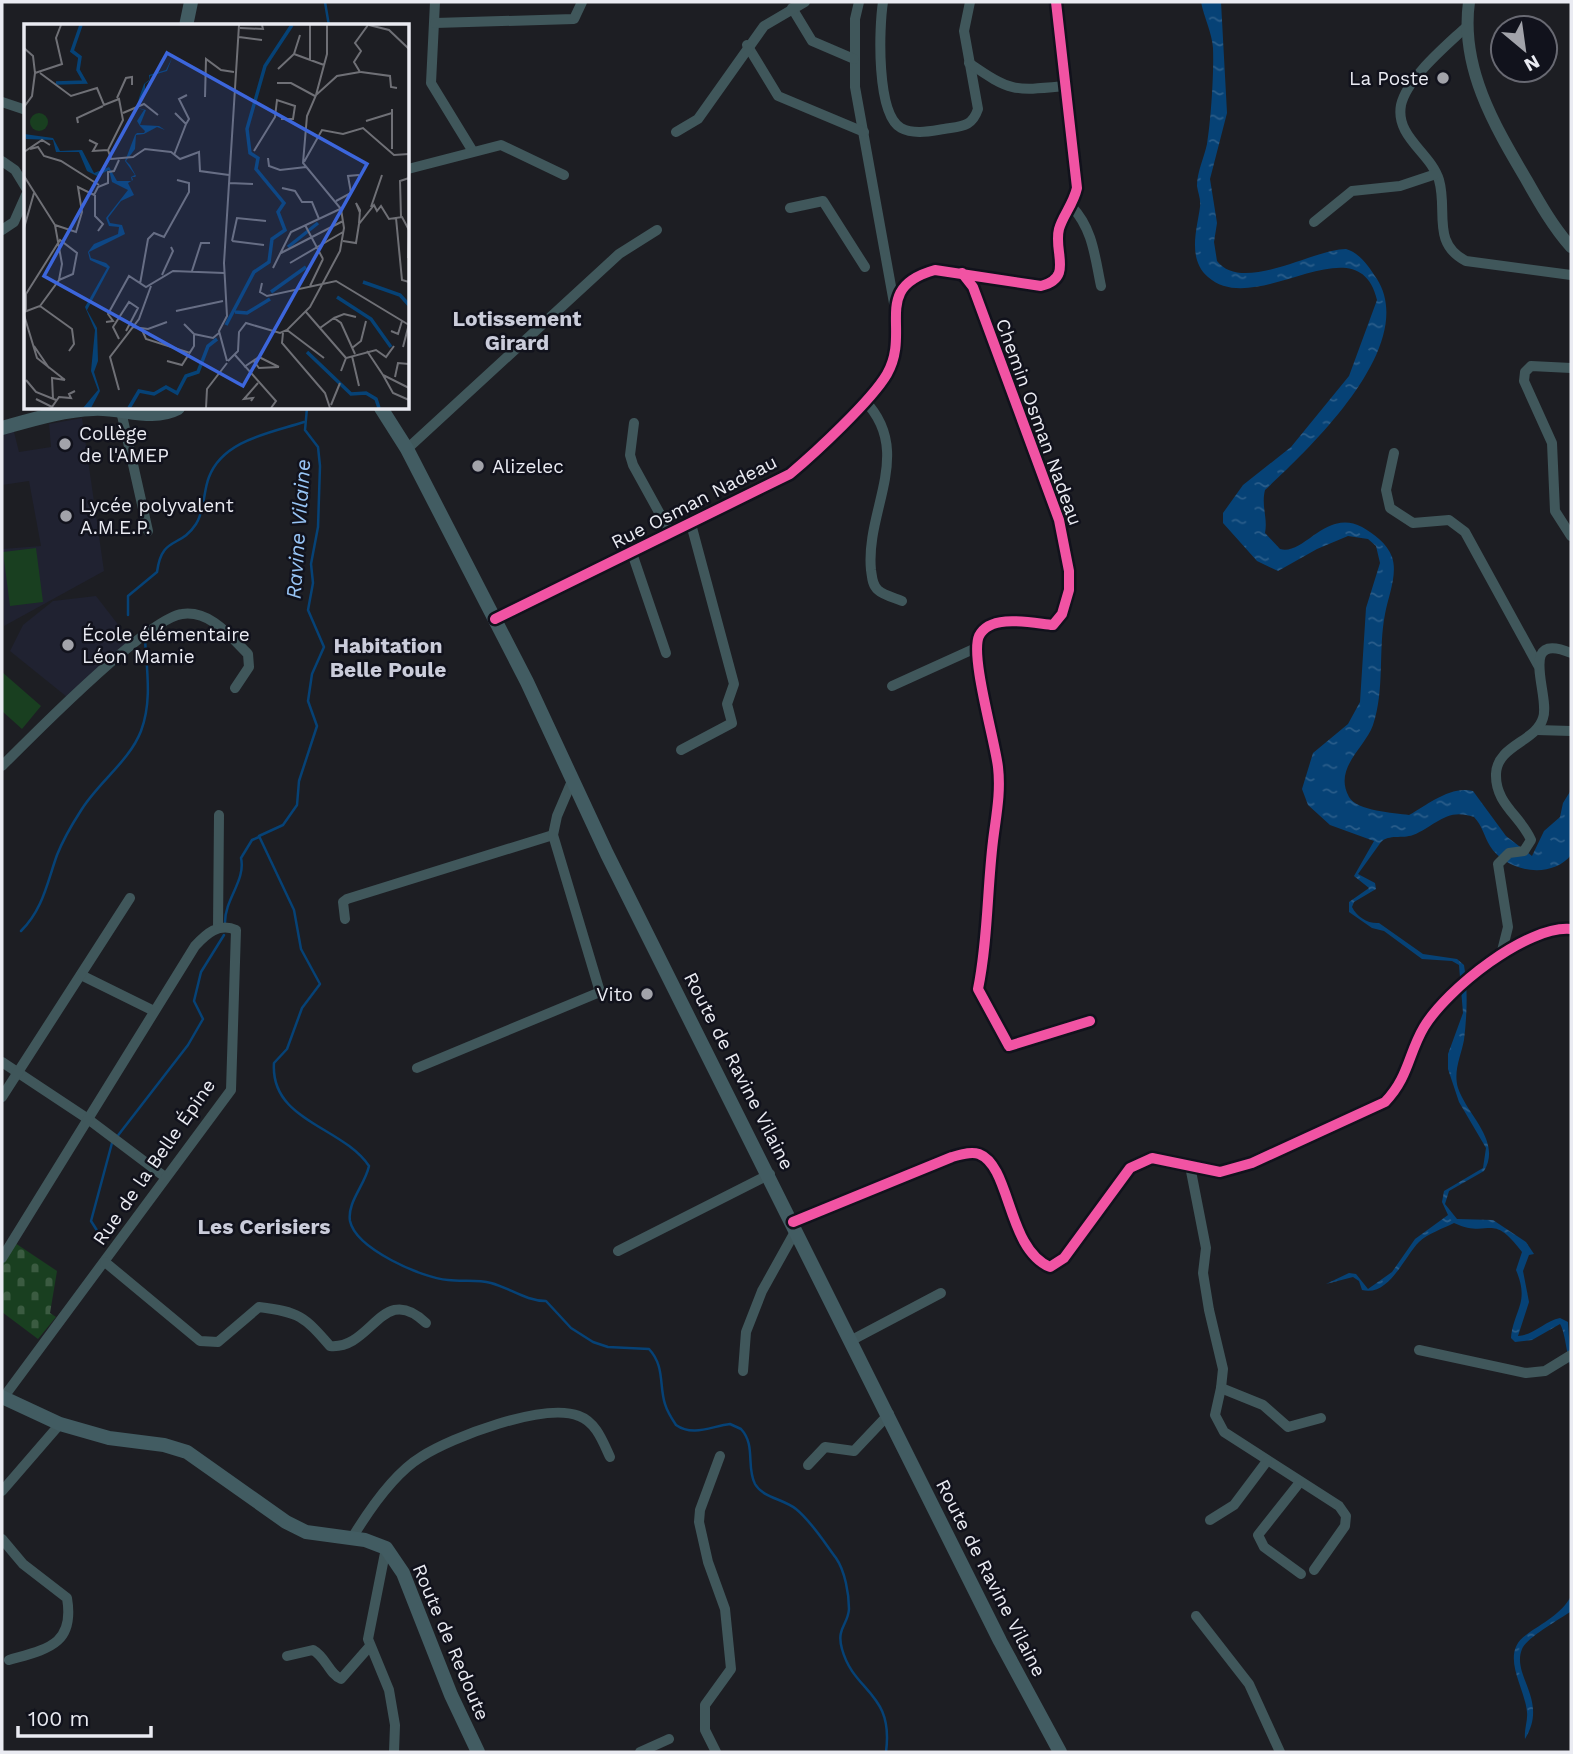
<svg xmlns="http://www.w3.org/2000/svg" width="1573" height="1754" font-family="'Work Sans',sans-serif">
<style>
.built{fill:#202231}
.cemetery{fill:url(#cemetery-stones)}
.green{fill:#193f20}
.water{fill:url(#water-ripples)}
.lines{fill:none;stroke-linecap:round;stroke-linejoin:round}
.stream{stroke:#064276;stroke-width:2.5}
.minor{stroke:#40575b;stroke-width:10}
.tertiary{stroke:#40575b;stroke-width:12}
.secondary{stroke:#425c62;stroke-width:14}
.cycleway-casing{stroke:#11121c;stroke-width:15}
.cycleway{stroke:#f153a3;stroke-width:10}
.poi-dot{fill:#a2a3aa;stroke:#11121c;stroke-width:2.5}
.labels{text-anchor:middle;dominant-baseline:central;stroke-width:5;stroke-linejoin:round;paint-order:stroke}
.poi-label{font-size:19px;fill:#eaebf2;stroke:#11121c;text-anchor:start}
.street-label{font-size:19px;fill:#eaebf2;stroke:#11121c}
.neighbourhood-label{font-size:21px;font-weight:bold;fill:#caccda;stroke:#11121c}
.water-label{font-size:21px;font-style:italic;fill:#98c5f6;stroke:#11121c}
.inset-river{fill:none;stroke:#064276;stroke-width:3.5}
.inset-road{fill:none;stroke:#6f7076;stroke-width:2}
.view{fill:#3c66dc;fill-opacity:0.15;stroke:#3c66dc;stroke-width:3.5}
.inset-edge{fill:none;stroke:#eaebf2;stroke-width:3.5}
</style>
<defs>
<pattern id="cemetery-stones" width="16" height="16" patternUnits="userSpaceOnUse" patternTransform="scale(1.75)"><rect width="16" height="16" fill="#193f20"/><path d="M2 7V4a2 2 0 0 1 4 0v3zM10 15v-3a2 2 0 0 1 4 0v3z" fill="#3b5b41"/></pattern>
<pattern id="water-ripples" width="26" height="14" patternUnits="userSpaceOnUse" patternTransform="scale(1.75)"><rect width="26" height="14" fill="#064276"/><path d="M2 4q2-2 4 0t4 0M15 11q2-2 4 0t4 0" fill="none" stroke="#2a5d8a"/></pattern>
</defs>
<rect width="100%" height="100%" fill="#1d1e23"/>
<g class="built">
<polygon points="82,418 104,571 4,626 2,549 41,546 29,481 2,485 2,433 13,428 19,452 51,447 49,424"/>
<polygon points="96,596 130,640 67,697 10,651 23,625 53,601"/>
</g>
<polygon class="cemetery" points="12,1241 57,1271 50,1313 56,1317 38,1339 2,1312 2,1258"/>
<g class="green">
<polygon points="36,548 43,602 10,606 3,552"/>
<polygon points="2,672 41,706 22,729 2,711"/>
</g>
<g class="water">
<path d="M1201 2H1221L1227 113 1210 179 1217 223 1214 242 1217 261C1242 294 1314 249 1346 249 1360 253 1369 267 1377 279 1419 346 1309 449 1265 490 1261 506 1268 518 1265 533L1280 549C1304 556 1326 508 1362 527 1374 534 1387 543 1392 557 1398 574 1388 597 1385 614 1378 650 1385 690 1373 725 1365 748 1333 768 1349 797 1357 811 1394 813 1409 815 1427 805 1451 785 1473 791L1506 836 1532 856 1544 831 1560 817 1563 803 1571 790V855C1551 880 1506 872 1490 846 1484 836 1482 825 1474 817 1446 807 1436 826 1413 835 1402 839 1389 834 1381 842L1358 874 1375 883 1376 889 1354 902 1352 907C1357 917 1368 924 1379 923L1423 954 1457 959 1464 965C1468 990 1467 1015 1464 1040 1461 1056 1453 1071 1458 1088 1467 1115 1502 1141 1484 1171L1449 1191 1445 1204 1457 1219 1493 1220 1526 1242 1534 1254 1529 1255 1523 1271 1529 1302 1518 1336C1534 1335 1545 1321 1560 1318L1568 1322 1571 1368C1567 1356 1565 1331 1560 1324L1532 1340 1515 1342 1511 1338C1514 1309 1530 1303 1516 1270L1522 1252C1490 1210 1491 1240 1454 1223 1444 1228 1427 1234 1419 1242 1404 1257 1389 1297 1362 1290L1359 1281 1353 1277 1326 1284 1349 1273 1356 1274 1368 1289 1392 1272 1415 1239 1448 1215 1442 1202 1444 1191 1483 1168 1486 1148 1459 1102 1448 1069V1054L1463 1013 1459 965 1452 961 1422 959 1384 931 1372 928 1349 912V902L1369 888 1354 876 1374 841 1330 825 1308 805 1302 789 1313 753 1348 724 1360 702 1366 608 1380 563 1376 546 1368 539 1348 536 1317 549 1278 571 1257 561 1223 523V513L1243 485 1291 447 1349 376 1377 300C1358 220 1256 320 1208 277 1187 259 1197 229 1200 207 1201 199 1198 193 1197 186 1197 172 1204 158 1207 144 1211 120 1214 73 1213 48 1212 33 1204 17 1201 2Z"/>
<path d="M1571 1596 1570 1612C1560 1619 1526 1638 1522 1649 1511 1676 1549 1700 1525 1739 1524 1729 1528 1721 1527 1712 1525 1687 1499 1654 1526 1635 1542 1623 1562 1614 1571 1596Z"/>
</g>
<g class="lines">
<g class="stream">
<polyline points="325,2 329,26"/>
<path d="M307 408 305 430 318 447 320 466 318 527 311 564 313 583 308 610 324 647 312 674 308 701 317 726 299 781 297 805 283 825 259 836 294 910 301 949 320 984 302 1008 287 1049 274 1063C270 1121 342 1126 369 1166 365 1185 347 1202 350 1221 356 1249 422 1278 448 1280 463 1282 476 1279 491 1283 510 1288 526 1301 546 1301L571 1328 593 1342 608 1347 649 1349C665 1366 659 1386 665 1404 667 1411 672 1419 676 1425 693 1437 712 1426 730 1424L741 1429C756 1445 746 1467 755 1484 763 1498 784 1499 796 1509 812 1522 824 1542 836 1558 845 1571 849 1594 849 1609 848 1625 836 1628 842 1649 854 1693 894 1692 886 1752"/>
<path d="M128 615V596L157 572C162 535 180 549 196 524 205 510 203 492 209 477 223 440 270 433 304 422"/>
<path d="M225 922C225 899 246 880 241 858L252 840 259 837"/>
<path d="M21 931C43 909 47 883 57 855 63 840 71 826 80 812 97 783 129 762 141 731 152 702 147 671 145 640"/>
<polyline points="116,1138 188,1045 203,1019 194,1001 201,972 224,935"/>
<polyline points="98,1232 91,1221 112,1143"/>
</g>
<g class="minor">
<polyline points="435,2 431,83 472,150"/>
<polyline points="859,2 855,19 855,87 894,303"/>
<path d="M883 2C879 27 876 114 901 128 914 135 931 131 944 129 962 126 972 127 978 109L964 31 970 2"/>
<polyline points="792,8 812,41 854,59"/>
<polyline points="435,23 574,19 582,2"/>
<path d="M1466 27C1446 46 1407 78 1401 105 1395 137 1431 153 1439 180 1448 211 1431 243 1466 261L1571 275"/>
<polyline points="747,45 778,96 864,132"/>
<path d="M969 63C1011 92 1014 91 1065 86"/>
<polyline points="2,102 26,110"/>
<polyline points="676,132 698,119 764,26 805,2"/>
<polyline points="2,161 15,170 26,188"/>
<polyline points="408,169 501,145 564,175"/>
<path d="M1072 207C1093 229 1095 258 1101 286"/>
<polyline points="790,208 823,201 865,267"/>
<polyline points="1314,222 1352,191 1400,186 1436,174"/>
<polyline points="2,230 14,222 26,195"/>
<path d="M962 273 973 287 1059 520 1069 571V590L1062 614 1053 625C1032 623 990 613 979 636 970 656 995 741 998 767 1001 793 996 816 993 841 987 891 988 940 978 989L1009 1046 1090 1021"/>
<polyline points="1571,368 1531,366 1525,372 1524,381 1552,443 1555,511 1571,536"/>
<path d="M864 400C915 452 865 510 871 570 872 576 872 585 878 590 883 595 895 598 902 601"/>
<polyline points="121,411 148,531"/>
<polyline points="634,423 630,455 633,465 671,534"/>
<polyline points="407,449 619,254 657,230"/>
<polyline points="1394,453 1386,490 1390,508 1413,523 1449,520 1465,532 1538,665"/>
<polyline points="632,553 666,653"/>
<path d="M495 619 790 474C815 453 872 400 887 374 912 330 870 288 935 270L1041 286C1074 278 1053 252 1059 229 1063 215 1073 205 1077 188L1056 2"/>
<polyline points="892,686 978,647"/>
<polyline points="1537,730 1571,731"/>
<polyline points="681,750 732,723 727,704 734,684 691,524"/>
<path d="M2 766C31 737 148 618 182 614 210 610 230 636 248 654L249 667 235 688"/>
<polyline points="345,919 343,902 347,899 553,835"/>
<polyline points="218,928 219,815"/>
<path d="M1501 955 1508 927 1498 864 1509 853 1524 851 1531 840C1521 816 1495 804 1496 774 1497 745 1536 742 1543 718 1551 696 1516 630 1571 653"/>
<polyline points="81,975 154,1011"/>
<polyline points="2,1062 88,1119 165,1177"/>
<polyline points="417,1068 600,992 553,835 557,816 572,781"/>
<polyline points="2,1097 130,898"/>
<polyline points="1190,1166 1206,1248 1203,1273 1209,1310 1223,1369 1221,1388 1263,1405 1288,1427 1321,1418"/>
<path d="M793 1222 952 1157C960 1155 970 1151 979 1154 1011 1166 1007 1249 1050 1267L1064 1258 1130 1168 1152 1158 1220 1172 1252 1163 1385 1102C1409 1077 1408 1054 1424 1027 1447 989 1527 925 1571 929"/>
<polyline points="618,1251 770,1174"/>
<path d="M2 1258 195 946C206 934 219 922 236 930L231 1090 3 1398"/>
<path d="M105 1262 200 1341 218 1342 259 1307C299 1312 304 1316 330 1346 372 1350 382 1281 426 1323"/>
<polyline points="852,1340 941,1293"/>
<polyline points="1419,1350 1526,1373 1545,1371 1571,1355"/>
<polyline points="743,1371 746,1332 762,1291 796,1230"/>
<polyline points="1221,1388 1215,1415 1224,1432 1339,1506 1346,1516 1345,1526 1314,1570"/>
<polyline points="808,1465 825,1447 854,1451 889,1414"/>
<polyline points="1300,1482 1258,1535 1264,1547 1301,1574"/>
<polyline points="2,1491 60,1424"/>
<polyline points="1210,1520 1234,1505 1267,1461"/>
<path d="M352 1538C369 1510 393 1474 421 1457 452 1437 544 1402 579 1416 596 1422 603 1442 610 1457"/>
<path d="M2 1539 23 1564 67 1598C75 1645 47 1649 9 1660"/>
<polyline points="386,1548 368,1639 389,1690 395,1725 394,1752"/>
<polyline points="1196,1616 1249,1684 1280,1752"/>
<path d="M287 1656 313 1650C326 1657 329 1674 341 1679L370 1646"/>
<polyline points="640,1752 669,1739"/>
<polyline points="716,1752 705,1730 705,1705 731,1669 725,1609 708,1562 699,1522 700,1510 720,1456"/>
</g>
<path class="tertiary" d="M1469 2C1460 67 1494 125 1526 179 1539 202 1553 227 1571 247"/>
<g class="secondary">
<polyline points="186,26 191,2"/>
<polyline points="381,408 407,449 527,682 607,854 1000,1641 1060,1752"/>
<path d="M2 428C31 420 63 410 93 409 122 407 151 422 178 408"/>
<polyline points="2,1397 60,1424 109,1438 164,1445 187,1452 286,1522 306,1532 365,1540 386,1548 403,1573 451,1695 478,1752"/>
</g>
<defs>
<g id="cycleway">
<path d="M962 273 973 287 1059 520 1069 571V590L1062 614 1053 625C1032 623 990 613 979 636 970 656 995 741 998 767 1001 793 996 816 993 841 987 891 988 940 978 989L1009 1046 1090 1021"/>
<path d="M495 619 790 474C815 453 872 400 887 374 912 330 870 288 935 270L1041 286C1074 278 1053 252 1059 229 1063 215 1073 205 1077 188L1056 2"/>
<path d="M793 1222 952 1157C960 1155 970 1151 979 1154 1011 1166 1007 1249 1050 1267L1064 1258 1130 1168 1152 1158 1220 1172 1252 1163 1385 1102C1409 1077 1408 1054 1424 1027 1447 989 1527 925 1571 929"/>
</g>
</defs>
<use href="#cycleway" class="cycleway-casing"/>
<use href="#cycleway" class="cycleway"/>
</g>
<g class="poi-dot">
<circle cx="1443" cy="78" r="7"/>
<circle cx="65" cy="444" r="7"/>
<circle cx="478" cy="466" r="7"/>
<circle cx="66" cy="516" r="7"/>
<circle cx="68" cy="645" r="7"/>
<circle cx="647" cy="994" r="7"/>
</g>
<g class="labels">
<g class="poi-label">
<text x="1429" y="78" text-anchor="end">La Poste</text>
<text x="79" y="433">Collège<tspan x="79" dy="22">de l'AMEP</tspan></text>
<text x="492" y="466">Alizelec</text>
<text x="80" y="505">Lycée polyvalent<tspan x="80" dy="22">A.M.E.P.</tspan></text>
<text x="82" y="634">École élémentaire<tspan x="82" dy="22">Léon Mamie</tspan></text>
<text x="633" y="994" text-anchor="end">Vito</text>
</g>
<g class="street-label">
<text transform="translate(1039 422) rotate(70)">Chemin Osman Nadeau</text>
<text transform="translate(694 502) rotate(-27)">Rue Osman Nadeau</text>
<text transform="translate(739 1071) rotate(63)">Route de Ravine Vilaine</text>
<text transform="translate(154 1162) rotate(-55)">Rue de la Belle Épine</text>
<text transform="translate(991 1578) rotate(63)">Route de Ravine Vilaine</text>
<text transform="translate(451 1642) rotate(67)">Route de Redoute</text>
</g>
<g class="neighbourhood-label">
<text x="517" y="318">Lotissement<tspan x="517" dy="24">Girard</tspan></text>
<text x="388" y="645">Habitation<tspan x="388" dy="24">Belle Poule</tspan></text>
<text x="264" y="1226">Les Cerisiers</text>
</g>
<g class="water-label">
<text transform="translate(298 529) rotate(-86)">Ravine Vilaine</text>
</g>
</g>
<g transform="translate(24 24)">
<rect width="385" height="385" fill="#1d1e23"/>
<path d="M6 98a9 9 0 1 1 18 0a9 9 0 1 1-18 0Z" fill="#193f20"/>
<path d="M148 34 143 47 126 52 125 57 121 60V67L114 84 122 86 116 101 135 102 141 106 133 103 120 110 112 111 111 125 102 137 106 141 112 152 111 153H108L109 156 104 159 110 171 97 177 84 194 86 199 98 201 101 210 65 228 67 234 82 239 86 243 63 286 73 304 74 337 70 348 76 367 67 384H59L74 366 67 347 71 306 61 283 83 244 66 236 64 228 70 220 94 210 95 203 85 202 82 194 104 166 88 158 85 146 73 152 63 147 55 128H32L29 116 2 115 0 110 29 114 36 127 58 126 70 149 85 143 93 157H108L107 153 111 151 101 137 111 111 113 109H120L121 107 116 102 113 97 120 86 113 84 115 74 120 60 125 56V51L142 46Z" fill="#064276"/>
<path class="inset-river" d="M32 59 61 58 54 46 56 33 48 27 57 1M264 223 294 199M339 258 376 271 385 281M247 268 282 243M313 273 347 295 367 323M211 288 223 289 246 275M202 301 230 248 245 238 248 215 261 206 254 188 260 179 232 145 234 134 226 129 223 105 241 42 268 1M283 328 327 370 342 369 352 375 355 384M105 384 115 367 130 370 142 363 153 369 162 352 174 348 184 322 193 315"/>
<path class="inset-road" d="M345 1 365 6 385 25M216 4 239 5 238 1M215 13 238 16M0 24 9 32 11 49M270 30 300 41M286 36V1M254 45 270 30 276 11M337 48 366 52 367 63 373 64M11 49 38 40 32 14 37 1M16 49 47 72 73 64 80 81 95 75 99 96 84 126 87 135 109 133 121 125 147 128 156 135 175 128 176 147 205 151M253 59H267L291 72M292 71 303 30V1M181 73 182 35 197 46 210 48M93 74 102 54 108 53V61M0 83 8 72 11 49M99 89 120 80 134 91M342 97 368 89M54 99 53 94 79 82M162 100 165 95 155 75 163 71M65 116 73 120 69 127 84 126M6 125 14 123 20 132 37 137 75 161M368 125V85M230 127 251 93 253 76 271 82 269 95H257M0 128 18 116 26 121M150 131 162 100 151 89M244 134 245 142 256 146 282 143M280 138 298 106 319 110 339 104 370 131 385 130M0 152 31 201 38 240 35 256 16 282 0 288M205 159 229 160M258 164 271 167 278 178H288L295 195M71 171V192L79 200 74 207M312 177 327 169 324 152 335 151M347 183 358 151M377 193 376 157 385 154M372 194 378 256 385 258M335 199 336 187V186L332 179 336 189M31 201 52 208 58 188 54 163 70 171 74 163 84 159V148L90 147 95 136M281 201 299 235M0 204 10 169M208 217 213 194 242 197M208 217 240 221M319 217 332 219 335 200 350 181 353 187 357 182 365 195 378 193 385 206M257 229 319 197M384 234 385 212M266 239 319 208M249 244 267 208 316 185M168 247 177 219H186M138 251 149 227 147 223M238 259 236 268 243 272 312 257 385 301M116 260 124 215 130 209 140 213 165 168V159L153 156M286 262 299 235M16 282 48 305 50 320 45 327M2 287V270L36 216 53 229 49 250 35 256M152 287 199 277M282 288 322 334M0 291 13 334 41 356M310 294 320 290 332 293M82 298 89 297 84 290 105 252 122 263 149 247 200 249M160 300 170 310 189 314 195 309M109 303 124 305 143 298M296 304 310 294 317 299 331 330M118 306 122 315 166 329M263 306 300 334M367 307 374 310 378 297M259 309 258 319 301 369 306 384M95 315 89 303 105 278 114 284 102 307M10 322 25 344M379 323 385 300M328 324 337 317 342 297M343 327 359 351 385 364M211 331 252 377 247 384M328 332 335 362M229 336 235 344 255 343M143 337 158 341 170 322V310M203 337 195 307 203 292 200 239 215 1M204 337 214 327 215 308 222 299 256 309 263 306 286 283 316 227 320 204 317 185 279 139 283 92 292 71 313 52 336 48 330 38 337 27 331 19 344 1M220 343 235 333 255 343M317 347 322 334 352 326 362 333 370 322M359 351 369 369 385 376M371 353 374 339 385 340M2 356 12 368 32 376M95 366 86 333 115 295 127 262M12 375 28 383 35 373 47 374 45 370 51 367M29 375 28 354 41 356M227 377 229 374 220 375 234 359M307 381 316 359M182 384 183 365 203 339"/>
<path class="view" d="M143 29 343 140 219 362 20 252Z"/>
<rect width="385" height="385" class="inset-edge"/>
</g>
<rect width="1573" height="1754" fill="none" stroke="#eaebf2" stroke-width="7"/>
<g transform="translate(1524 49) rotate(151)"><circle r="33" fill="#11121c" stroke="#686972" stroke-width="2"/>
<path d="M0-5L12 26L0 18L-12 26Z" fill="#a2a3aa"/>
<text y="-10" font-size="19" font-weight="bold" text-anchor="middle" fill="#eaebf2">N</text>
</g>
<path d="M18 1726v10h133v-10" fill="none" stroke="#eaebf2" stroke-width="3.5"/>
<text x="28" y="1726" font-size="21" fill="#eaebf2" stroke="#11121c" stroke-width="5" paint-order="stroke">100 m</text>
</svg>
